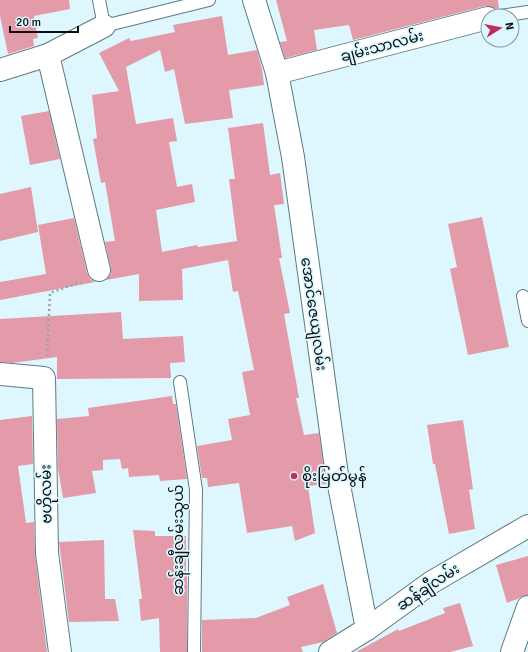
<svg xmlns="http://www.w3.org/2000/svg" width="528" height="652" font-family="Signika,'Noto Sans Myanmar',sans-serif">
<style>
.building{fill:#e39aa9}
.lines{fill:none;stroke-linecap:round;stroke-linejoin:round}
.lane-casing{stroke:#5d7a82;stroke-width:14}
.street-casing{stroke:#5d7a82;stroke-width:24}
.secondary-casing{stroke:#5d7a82;stroke-width:24}
.path{stroke:#92a6ab;stroke-width:2.5;stroke-dasharray:2 3;stroke-linecap:butt}
.lane{stroke:#fff;stroke-width:12}
.street{stroke:#fff;stroke-width:22}
.secondary{stroke:#fff;stroke-width:22}
.poi-dot{fill:#bd2f5e;stroke:#def7fe;stroke-width:1.5}
.labels{text-anchor:middle;dominant-baseline:central;stroke-width:3.5;stroke-linejoin:round;paint-order:stroke}
.street-label{font-size:15px;fill:#050f12;stroke:#def7fe}
.poi-label{font-size:15px;fill:#050f12;stroke:#def7fe;text-anchor:start}
</style>
<rect width="100%" height="100%" fill="#def7fe"/>
<g class="building">
<polygon points="0,0 69,0 70,9 34,16 38,38 33,39 34,46 8,54 0,16"/>
<polygon points="276,0 498,0 499,9 485,6 353,40 349,25 314,30 317,50 285,58 280,42 287,41"/>
<polygon points="222,16 228,55 257,50 262,69 264,85 229,90 233,118 185,124 174,69 165,72 160,50 126,67 136,124 173,118 177,141 169,142 177,187 192,184 195,202 156,210 162,252 197,245 198,247 237,241 229,179 235,179 228,128 263,123 270,175 280,173 284,204 274,205 282,258 279,258 290,313 284,314 299,398 296,398 304,435 319,433 326,484 308,486 315,533 295,541 292,526 247,533 239,483 208,487 207,478 202,478 197,446 232,440 228,419 250,415 242,372 254,370 238,291 233,292 228,260 182,269 183,300 139,301 139,274 106,280 111,274 111,268 105,242 115,241 105,182 101,183 93,139 97,138 92,95 119,91 99,53 129,38 131,41 175,32 173,25"/>
<polygon points="49,111 60,159 30,165 21,116"/>
<polygon points="31,187 38,232 0,241 0,194"/>
<polygon points="482,217 509,347 468,355 450,269 457,267 448,224"/>
<polygon points="74,218 87,273 90,279 95,282 0,300 0,282 46,274 38,225"/>
<polygon points="121,312 123,339 183,336 185,362 170,363 171,378 57,379 57,357 12,363 0,362 0,319"/>
<polygon points="172,396 173,404 176,404 187,479 160,481 159,475 129,477 128,468 122,469 120,459 103,460 103,470 92,471 96,493 63,498 58,468 57,419 89,416 88,408"/>
<polygon points="32,416 33,464 18,466 26,523 34,522 35,555 47,652 0,652 0,420"/>
<polygon points="463,420 473,489 469,490 475,529 449,534 435,464 433,464 427,425"/>
<polygon points="133,530 155,531 155,536 186,536 186,572 187,572 187,652 160,652 159,618 141,621 139,599 142,599"/>
<polygon points="104,540 105,599 115,599 119,621 69,622 59,542"/>
<polygon points="528,556 528,595 507,603 496,565"/>
<polygon points="323,584 337,633 323,642 301,647 303,652 202,652 202,620 256,618 290,605 287,597"/>
<polygon points="460,603 473,646 450,652 356,652 398,629 399,631 445,613 443,608"/>
</g>
<g class="lines">
<defs>
<g id="lane">
<polyline points="99,0 104,26 209,0"/>
<polyline points="500,16 528,12"/>
<polyline points="523,296 528,321"/>
<polyline points="180,382 196,490 194,652"/>
</g>
<g id="street">
<polyline points="254,0 277,73 293,157 337,475 367,629"/>
<polyline points="48,55 99,270"/>
<polyline points="0,70 48,55 104,26"/>
<polyline points="277,73 488,18"/>
<polyline points="0,374 44,378 47,553 60,652"/>
<polyline points="512,652 528,607"/>
</g>
<polyline id="secondary" points="330,652 367,629 432,582 528,526"/>
</defs>
<use href="#lane" class="lane-casing"/>
<use href="#street" class="street-casing"/>
<use href="#secondary" class="secondary-casing"/>
<polyline class="path" points="47,356 50,293 81,282"/>
<use href="#lane" class="lane"/>
<use href="#street" class="street"/>
<use href="#secondary" class="secondary"/>
</g>
<circle class="poi-dot" cx="294" cy="476" r="4"/>
<g class="labels">
<g class="street-label">
<text transform="translate(382 46) rotate(-15)">ချမ်းသာလမ်း</text>
<text transform="translate(314 314) rotate(82)">အောင်ဇေယျလမ်း</text>
<text transform="translate(46 494) rotate(-91)">ဗဟိုလမ်း</text>
<text transform="translate(178 540) rotate(-90)">ဆန်းချီလမ်းသွယ်</text>
<text transform="translate(428 587) rotate(-34)">ဆန်ချီလမ်း</text>
</g>
<g class="poi-label">
<text x="302" y="476">စိုးမြတ်မွန်</text>
</g>
</g>
<g transform="translate(500 28) rotate(79)"><circle r="19" fill="#def7fe" stroke="#879aa0"/>
<path d="M0-3L7 15L0 10L-7 15Z" fill="#bd2f5e"/>
<text y="-6" font-size="11" font-weight="bold" text-anchor="middle" fill="#050f12">N</text>
</g>
<path d="M10 26v6h68v-6" fill="none" stroke="#050f12" stroke-width="2"/>
<text x="16" y="26" font-size="12" fill="#050f12" stroke="#def7fe" stroke-width="3" paint-order="stroke">20 m</text>
</svg>
